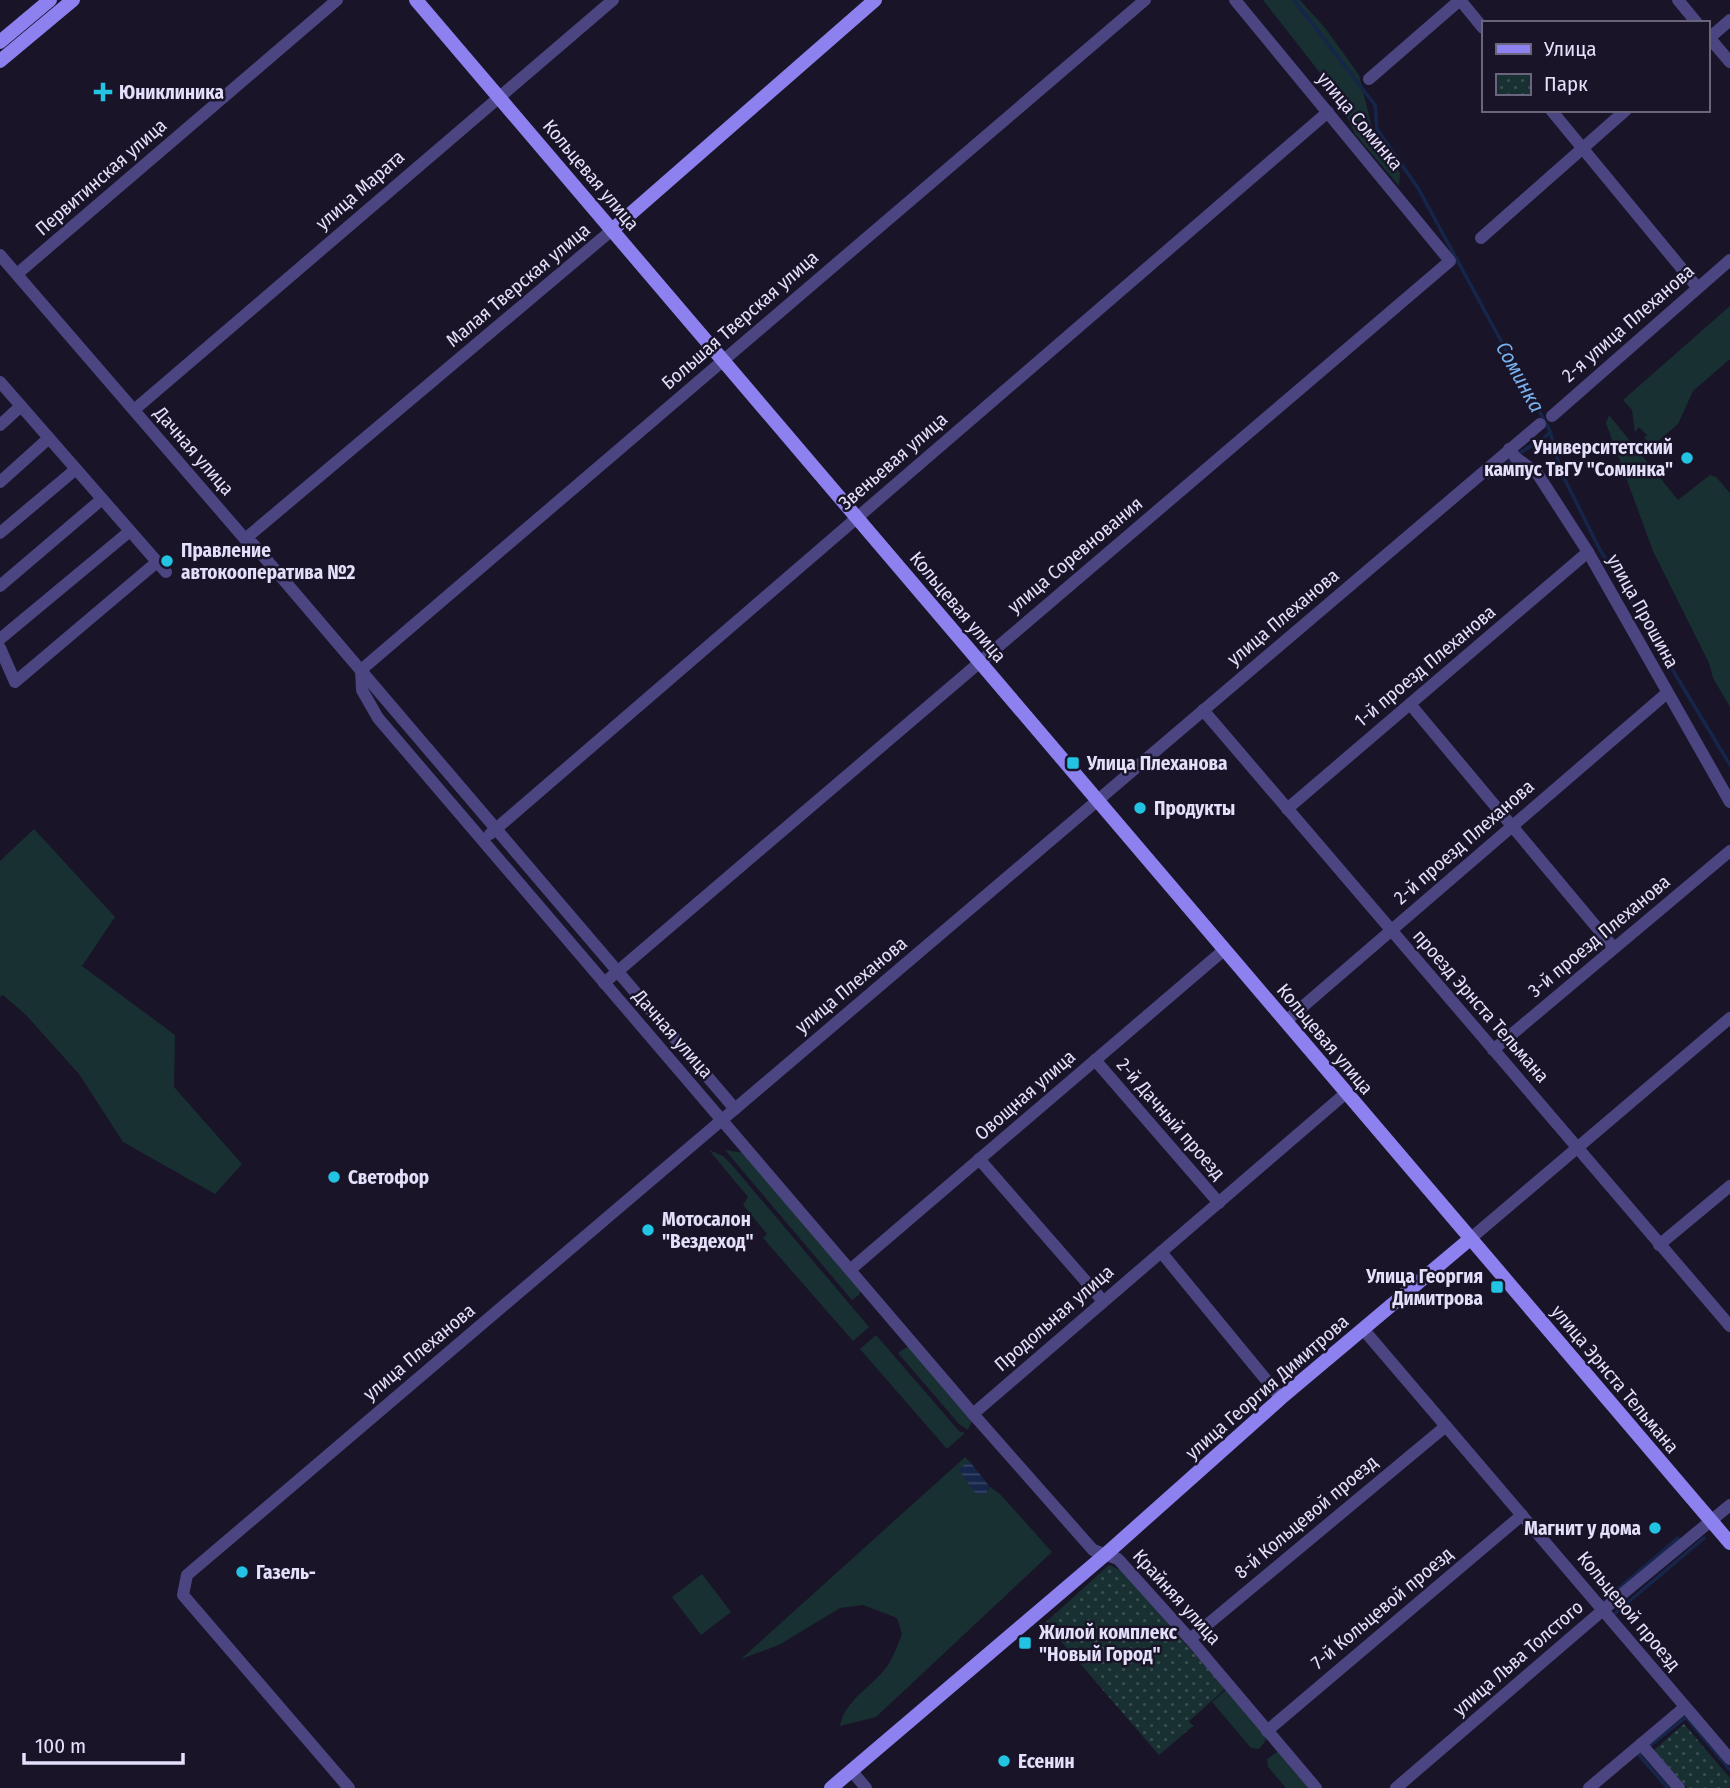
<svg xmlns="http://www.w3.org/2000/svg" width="1730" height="1788" font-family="'Fira Sans Condensed',sans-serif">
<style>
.green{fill:#183031}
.park{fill:url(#park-dots)}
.water{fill:url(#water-rules)}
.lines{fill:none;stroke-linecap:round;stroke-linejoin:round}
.stream{stroke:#16264a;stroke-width:3.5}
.street{stroke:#4b4581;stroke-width:12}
.secondary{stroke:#8c81ef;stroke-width:14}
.poi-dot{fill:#22c3e3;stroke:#191428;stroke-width:2.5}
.labels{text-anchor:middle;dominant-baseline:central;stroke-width:5;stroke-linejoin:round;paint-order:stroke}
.poi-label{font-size:19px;font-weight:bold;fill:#e4dffb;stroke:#191428;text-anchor:start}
.street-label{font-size:19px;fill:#e4dffb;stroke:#191428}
.water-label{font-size:21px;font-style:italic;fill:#79b0ee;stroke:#191428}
</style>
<defs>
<pattern id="park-dots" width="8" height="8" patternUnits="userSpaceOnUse" patternTransform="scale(1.75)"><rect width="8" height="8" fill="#183031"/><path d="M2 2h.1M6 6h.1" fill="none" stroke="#394e50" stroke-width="1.8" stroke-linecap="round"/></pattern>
<pattern id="water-rules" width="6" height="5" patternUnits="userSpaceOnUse" patternTransform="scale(1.75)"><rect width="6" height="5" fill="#16264a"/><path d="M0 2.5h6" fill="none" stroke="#384565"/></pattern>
</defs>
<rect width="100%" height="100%" fill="#191428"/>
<g class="green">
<polygon points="1263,0 1300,0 1326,29 1359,75 1373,131 1400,173 1399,186 1355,134 1335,92"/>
<polygon points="1730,306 1730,359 1693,391 1678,424 1658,441 1649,442 1644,438 1647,435 1639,427 1635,432 1632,410 1623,400"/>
<polygon points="1609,415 1678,500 1710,475 1716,477 1730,493 1730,707 1713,678 1709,663 1653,551 1606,423"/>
<polygon points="34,829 115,917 82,966 175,1035 174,1087 242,1164 215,1194 123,1142 79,1074 26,1015 3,995 0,997 0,861"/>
<polygon points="709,1150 723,1156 731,1164 869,1327 853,1341 763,1238 767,1234 743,1205 748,1197"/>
<polygon points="725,1150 745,1153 861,1290 859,1295 852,1300"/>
<polygon points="876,1335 959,1431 965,1433 947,1449 860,1349"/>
<polygon points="907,1347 911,1348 972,1421 968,1430 959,1424 898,1353"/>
<path d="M965 1457 971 1463H966L989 1490V1486L1000 1494 1052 1552 876 1717 840 1726C845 1699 873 1687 888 1665 894 1656 898 1644 902 1634L897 1618 863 1605 840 1608 779 1645 741 1659Z"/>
<polygon points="702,1574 731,1612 701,1635 672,1597"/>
<polygon points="1226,1690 1266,1738 1266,1740 1259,1749 1251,1748 1212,1702"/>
<polygon points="1277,1752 1279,1753 1308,1788 1286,1788 1268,1767 1267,1759"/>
</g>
<g class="park">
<polygon points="1109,1565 1122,1571 1225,1689 1189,1721 1193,1726 1159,1755 1045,1623"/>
<polygon points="1684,1724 1730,1778 1730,1788 1687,1788 1654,1750"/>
</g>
<polygon class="water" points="966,1463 971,1463 989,1486 986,1494 976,1494 959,1470"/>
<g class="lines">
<g class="stream">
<polyline points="1294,0 1375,105 1377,129 1418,188 1550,431 1561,472 1599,548 1730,765"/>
<path d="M1519 454C1528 446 1542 442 1549 433"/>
<polyline points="1488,478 1512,460"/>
<polyline points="1604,1601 1678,1538"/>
<polyline points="1615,1617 1613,1615 1704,1538"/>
<polyline points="1647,1748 1686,1717 1730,1770"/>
<polyline points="1643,1751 1639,1755 1668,1788"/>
</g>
<g class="street">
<polyline points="1678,0 1697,23"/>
<polyline points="1707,35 1730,62"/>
<polyline points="1707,40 1730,20"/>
<polyline points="1369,79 1460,0 1483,28"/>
<polyline points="1551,110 1697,287"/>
<polyline points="1481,238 1626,110"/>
<polyline points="0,255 245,539 253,544 735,1109"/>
<polyline points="17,274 337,0"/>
<polyline points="0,382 166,572"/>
<polyline points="134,410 613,0"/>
<polyline points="1552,416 1730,260"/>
<polyline points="0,425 21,406"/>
<polyline points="1509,449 1516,458 1537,473 1588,552 1730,802"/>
<polyline points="0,482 49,438"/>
<polyline points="0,533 76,469"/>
<polyline points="245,539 612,230"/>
<polyline points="0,586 102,499"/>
<polyline points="0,639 130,531"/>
<polyline points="0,648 15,682 157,562"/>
<polyline points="361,670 362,690 378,718 973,1414 1093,1550 1118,1559 1190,1639 1316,1788"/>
<polyline points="361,670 1145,0"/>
<polyline points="1410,704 1614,948"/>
<polyline points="1203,710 1730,1326"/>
<polyline points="1287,809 1588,552"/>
<polyline points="490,834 1328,112"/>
<polyline points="604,983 1450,261 1235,0"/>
<polyline points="1286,1021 1667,693"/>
<polyline points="1493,1050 1730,851"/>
<polyline points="1095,1060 1219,1203"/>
<polyline points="979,1159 1103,1301"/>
<polyline points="1470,1239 1730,1018"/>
<polyline points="1659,1245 1730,1186"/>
<polyline points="1161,1252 1281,1398"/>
<polyline points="851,1269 1224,950"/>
<polyline points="1363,1329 1730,1759"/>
<polyline points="973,1414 1346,1093"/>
<polyline points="1190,1639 1446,1426"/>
<polyline points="1267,1731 1522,1515"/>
<polyline points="1641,1744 1679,1788"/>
<polyline points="851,1770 866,1788"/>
<polyline points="349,1788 183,1595 187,1575 1540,424"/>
<polyline points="1396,1788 1603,1610 1730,1505"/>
<polyline points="1589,1788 1685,1707"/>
</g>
<g class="secondary">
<polyline points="416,0 1730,1543"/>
<polyline points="0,42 50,0"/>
<polyline points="0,61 73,0"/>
<polyline points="612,230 875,0"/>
<polyline points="831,1788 1106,1554 1281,1398 1470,1239"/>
</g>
</g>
<g class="poi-dot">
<path d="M99.5 81.5h7v7h7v7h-7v7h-7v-7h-7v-7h7z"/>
<circle cx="1687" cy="458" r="7"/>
<circle cx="167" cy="561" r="7"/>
<rect x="1066" y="756" width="14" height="14" rx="3.5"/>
<circle cx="1140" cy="808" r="7"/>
<circle cx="334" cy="1177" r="7"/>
<circle cx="648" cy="1230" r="7"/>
<rect x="1490" y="1280" width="14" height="14" rx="3.5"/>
<circle cx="1655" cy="1528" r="7"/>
<circle cx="242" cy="1572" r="7"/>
<rect x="1018" y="1636" width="14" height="14" rx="3.5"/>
<circle cx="1004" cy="1761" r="7"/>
</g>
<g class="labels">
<g class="poi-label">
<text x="119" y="92">Юниклиника</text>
<text x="1673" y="447" text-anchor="end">Университетский<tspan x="1673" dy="22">кампус ТвГУ "Соминка"</tspan></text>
<text x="181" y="550">Правление<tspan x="181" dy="22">автокооператива №2</tspan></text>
<text x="1087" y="763">Улица Плеханова</text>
<text x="1154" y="808">Продукты</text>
<text x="348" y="1177">Светофор</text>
<text x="662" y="1219">Мотосалон<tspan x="662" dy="22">"Вездеход"</tspan></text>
<text x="1483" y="1276" text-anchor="end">Улица Георгия<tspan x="1483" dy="22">Димитрова</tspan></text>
<text x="1641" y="1528" text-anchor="end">Магнит у дома</text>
<text x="256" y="1572">Газель-</text>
<text x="1039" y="1632">Жилой комплекс<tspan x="1039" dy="22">"Новый Город"</tspan></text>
<text x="1018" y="1761">Есенин</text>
</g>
<g class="street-label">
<text transform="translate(1360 121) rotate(50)">улица Соминка</text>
<text transform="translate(591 175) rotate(50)">Кольцевая улица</text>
<text transform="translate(101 177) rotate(-41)">Первитинская улица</text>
<text transform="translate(360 190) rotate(-41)">улица Марата</text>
<text transform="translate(518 285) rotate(-40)">Малая Тверская улица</text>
<text transform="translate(740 320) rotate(-41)">Большая Тверская улица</text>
<text transform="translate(1628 323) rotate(-41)">2-я улица Плеханова</text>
<text transform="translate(194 451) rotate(49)">Дачная улица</text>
<text transform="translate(893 461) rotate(-41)">Звеньевая улица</text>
<text transform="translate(1075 555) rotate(-40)">улица Соревнования</text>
<text transform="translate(958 607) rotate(50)">Кольцевая улица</text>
<text transform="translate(1643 611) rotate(61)">улица Прошина</text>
<text transform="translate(1283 617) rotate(-40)">улица Плеханова</text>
<text transform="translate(1425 666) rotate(-40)">1-й проезд Плеханова</text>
<text transform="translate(1464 842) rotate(-41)">2-й проезд Плеханова</text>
<text transform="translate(1599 936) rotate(-40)">3-й проезд Плеханова</text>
<text transform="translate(851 985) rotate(-40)">улица Плеханова</text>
<text transform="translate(1481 1006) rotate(49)">проезд Эрнста Тельмана</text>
<text transform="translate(673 1034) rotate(49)">Дачная улица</text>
<text transform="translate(1325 1039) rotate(50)">Кольцевая улица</text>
<text transform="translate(1025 1095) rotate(-41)">Овощная улица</text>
<text transform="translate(1171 1119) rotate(49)">2-й Дачный проезд</text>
<text transform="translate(1054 1318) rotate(-41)">Продольная улица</text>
<text transform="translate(419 1352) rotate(-40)">улица Плеханова</text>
<text transform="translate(1615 1379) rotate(50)">улица Эрнста Тельмана</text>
<text transform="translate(1267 1387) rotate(-41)">улица Георгия Димитрова</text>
<text transform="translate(1306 1517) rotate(-40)">8-й Кольцевой проезд</text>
<text transform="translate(1177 1597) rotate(48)">Крайняя улица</text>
<text transform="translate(1382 1608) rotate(-40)">7-й Кольцевой проезд</text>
<text transform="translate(1629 1611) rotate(50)">Кольцевой проезд</text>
<text transform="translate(1518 1658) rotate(-41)">улица Льва Толстого</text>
</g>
<g class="water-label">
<text transform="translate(1520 377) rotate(61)">Соминка</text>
</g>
</g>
<rect x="1482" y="21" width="228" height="91" fill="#191428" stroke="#6a657c" stroke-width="2"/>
<rect x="1496" y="44" width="35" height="10" fill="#8c81ef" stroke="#6a657c" stroke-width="2"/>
<text x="1544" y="56" font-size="21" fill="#e4dffb">Улица</text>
<rect x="1496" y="74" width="35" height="21" fill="url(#park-dots)" stroke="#6a657c" stroke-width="2"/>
<text x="1544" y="91" font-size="21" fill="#e4dffb">Парк</text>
<path d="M24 1753v10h159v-10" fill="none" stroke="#e4dffb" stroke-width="3.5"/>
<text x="35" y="1753" font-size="21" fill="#e4dffb" stroke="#191428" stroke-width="5" paint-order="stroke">100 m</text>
</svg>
